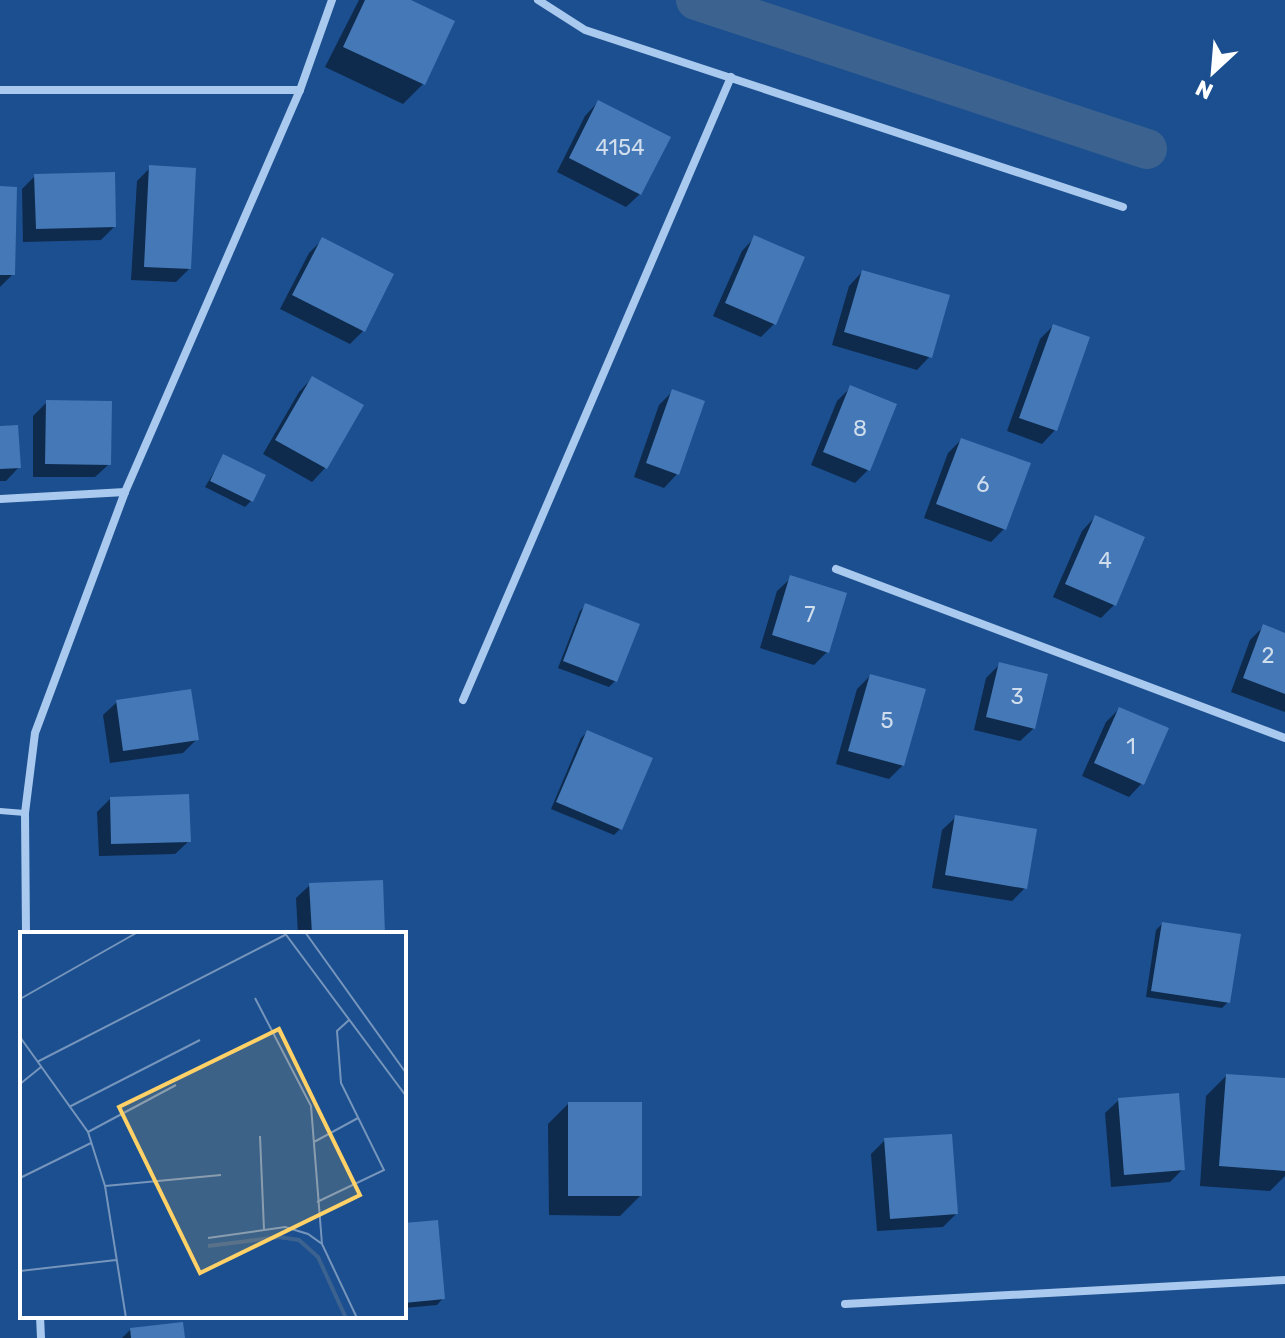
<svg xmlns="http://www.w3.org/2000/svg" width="1285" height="1338" font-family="Rubik,sans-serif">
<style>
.shadow{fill:#0007}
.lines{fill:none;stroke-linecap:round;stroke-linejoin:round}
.canal{stroke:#3c6290;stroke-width:40}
.building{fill:#4478b7}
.service{stroke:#a9c9ee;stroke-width:6}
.minor{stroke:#a9c9ee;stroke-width:8}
.labels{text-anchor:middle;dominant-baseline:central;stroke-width:8;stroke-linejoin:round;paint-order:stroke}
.number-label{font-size:22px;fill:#d0dded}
.inset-river{fill:none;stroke:#3c6290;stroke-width:4}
.inset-road{fill:none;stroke:#7695bc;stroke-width:2}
.view{fill:#ffd166;fill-opacity:0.15;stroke:#ffd166;stroke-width:4}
.inset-edge{fill:none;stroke:#fff;stroke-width:4}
</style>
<rect width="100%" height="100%" fill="#1b4f8f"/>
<g class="shadow">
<polygon points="359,0 407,0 423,84 403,104 325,67"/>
<polygon points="598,102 640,194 626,207 557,172 585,116"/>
<polygon points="150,168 189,269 176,282 131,280 137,181"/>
<polygon points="35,176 114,227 101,240 23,242 22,189"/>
<polygon points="0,188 13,274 0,287"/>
<polygon points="755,237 774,324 761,337 713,316 742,251"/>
<polygon points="322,240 363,331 350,344 280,309 309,253"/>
<polygon points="862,272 930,356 917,370 832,345 849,286"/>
<polygon points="1053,326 1055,430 1042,444 1007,431 1040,339"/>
<polygon points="312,378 361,406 325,468 312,482 263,454 299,392"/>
<polygon points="850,388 868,470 855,483 811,465 837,401"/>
<polygon points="672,392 703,402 677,474 664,488 634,477 659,405"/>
<polygon points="47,402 109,464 95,477 33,477 33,416"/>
<polygon points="0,428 19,467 6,481 0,481"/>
<polygon points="961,440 1004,529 991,542 924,518 948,453"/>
<polygon points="224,456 251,501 245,507 205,487"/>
<polygon points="1095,517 1114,605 1101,618 1053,597 1082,531"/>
<polygon points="791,578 828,651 814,665 760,648 777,591"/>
<polygon points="586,605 615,681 609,687 558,668 580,611"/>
<polygon points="1263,627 1285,635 1285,712 1231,692 1250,640"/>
<polygon points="1000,664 1034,728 1020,741 974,730 986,678"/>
<polygon points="870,676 903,765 889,779 836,764 857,689"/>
<polygon points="117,702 197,739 183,753 110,763 103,715"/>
<polygon points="1119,709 1142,783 1129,797 1082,776 1106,722"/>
<polygon points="587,732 620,829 614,835 551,809 581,738"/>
<polygon points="111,798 189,841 175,854 99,856 97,812"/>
<polygon points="956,817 1025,888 1012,901 932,888 942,830"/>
<polygon points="310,885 383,934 298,934 296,898"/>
<polygon points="1162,924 1228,1002 1222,1008 1146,997 1156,930"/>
<polygon points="1226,1076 1285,1080 1285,1176 1270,1191 1200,1186 1206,1096"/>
<polygon points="1119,1100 1183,1169 1170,1182 1111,1187 1105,1113"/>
<polygon points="568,1104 640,1196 620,1216 549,1215 548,1124"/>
<polygon points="885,1140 956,1214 943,1227 877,1231 871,1154"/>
<polygon points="404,1225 443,1298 437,1305 404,1308"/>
<polygon points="131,1329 183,1338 122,1338"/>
</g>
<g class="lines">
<polyline class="canal" points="696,0 1147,149"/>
</g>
<g class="building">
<polygon points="365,0 411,0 455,21 425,85 343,47"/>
<polygon points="598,100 671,137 641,195 569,158"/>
<polygon points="149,165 196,168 191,269 144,267"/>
<polygon points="115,172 116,227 36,229 34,174"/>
<polygon points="0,186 17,187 15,275 0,275"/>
<polygon points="754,235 805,257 776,325 725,303"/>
<polygon points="322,237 394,274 365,332 292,295"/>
<polygon points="862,270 950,295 932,358 844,332"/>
<polygon points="1053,324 1090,337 1057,431 1019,418"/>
<polygon points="312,376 364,405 327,469 275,440"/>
<polygon points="850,385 897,404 870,471 823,452"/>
<polygon points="672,389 705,401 679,475 646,463"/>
<polygon points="46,400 112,401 111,465 45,464"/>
<polygon points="18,425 21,468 0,469 0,426"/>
<polygon points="961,438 1031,463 1006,530 936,504"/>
<polygon points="223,454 266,475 253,502 210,481"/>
<polygon points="1095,515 1145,537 1116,606 1065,584"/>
<polygon points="790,575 847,593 829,653 772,635"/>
<polygon points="585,603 640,624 617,682 563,661"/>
<polygon points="1263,624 1285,633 1285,694 1243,678"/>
<polygon points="999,662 1048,674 1035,729 986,717"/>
<polygon points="870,674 926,689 904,766 848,751"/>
<polygon points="191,689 199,740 123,751 116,700"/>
<polygon points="1119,707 1169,728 1144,785 1094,763"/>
<polygon points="587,730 653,758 622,830 556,802"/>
<polygon points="189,794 191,842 111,844 110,797"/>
<polygon points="955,815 1037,829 1027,889 945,875"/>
<polygon points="383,880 385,934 312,934 309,883"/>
<polygon points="1162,922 1241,934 1230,1003 1151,991"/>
<polygon points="1226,1074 1285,1078 1285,1171 1219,1166"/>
<polygon points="1179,1093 1185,1170 1124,1175 1118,1098"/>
<rect x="568" y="1102" width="74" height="94"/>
<polygon points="952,1134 958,1214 890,1219 884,1138"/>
<polygon points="438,1220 445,1299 404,1303 404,1223"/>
<polygon points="183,1322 185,1338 131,1338 130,1328"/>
</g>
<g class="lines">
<polyline class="service" points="0,811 25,813"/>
<g class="minor">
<polyline points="538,0 585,30 1123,207"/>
<polyline points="0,90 300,90"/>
<polyline points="0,499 125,492"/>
<polyline points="836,569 1285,738"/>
<polyline points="463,700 731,77"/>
<polyline points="26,934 25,813 35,733 125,492 300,90 332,0"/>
<polyline points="845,1304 1285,1280"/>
<polyline points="40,1316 41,1338"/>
</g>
</g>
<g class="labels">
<g class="number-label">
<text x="620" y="147">4154</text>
<text x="860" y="428">8</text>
<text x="983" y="484">6</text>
<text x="1105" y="560">4</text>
<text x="810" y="614">7</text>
<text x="1268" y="655">2</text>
<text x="1017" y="696">3</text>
<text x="887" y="720">5</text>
<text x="1131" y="746">1</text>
</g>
</g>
<g transform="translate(20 932)">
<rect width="386" height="386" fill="#1b4f8f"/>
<path class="inset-river" d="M188 314 259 305 279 308 298 325 326 386"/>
<path class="inset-road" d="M264 0 386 164M285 0 386 141M235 66 291 174 302 312M0 67 118 0M0 105 68 200 85 254 106 386M17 130 265 3M0 152 21 135M49 175 180 108M68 200 156 153M240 204 244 298M294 210 338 186M0 246 71 211M85 254 201 243M297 270 364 238 321 151 317 99 329 88M188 306 265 295 288 302 302 312 337 386M0 339 96 328"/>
<path class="view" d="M259 97 340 263 180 341 99 175Z"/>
<rect width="386" height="386" class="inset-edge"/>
</g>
<g transform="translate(1213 72) rotate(206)" stroke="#1b4f8f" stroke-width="6" paint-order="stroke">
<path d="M0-6L14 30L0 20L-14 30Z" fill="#ffffff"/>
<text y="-12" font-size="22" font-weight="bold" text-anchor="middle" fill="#ffffff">N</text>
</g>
</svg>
